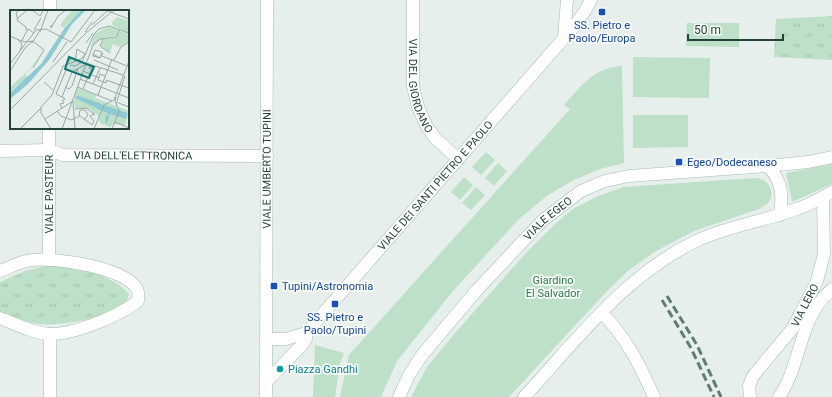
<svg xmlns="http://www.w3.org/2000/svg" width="832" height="397" font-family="Roboto,sans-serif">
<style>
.green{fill:#bfe0c8}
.park{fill:url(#park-tufts)}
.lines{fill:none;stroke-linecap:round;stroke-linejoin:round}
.street-casing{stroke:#a8b8b2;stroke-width:13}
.secondary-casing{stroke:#a4bbb3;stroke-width:13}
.street{stroke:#fff;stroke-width:12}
.secondary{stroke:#fff;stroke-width:12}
.rail{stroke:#5f7d75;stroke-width:3;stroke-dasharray:8 4;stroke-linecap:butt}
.transit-dot{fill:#1a4fb4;stroke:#f7fbf9;stroke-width:1.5}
.culture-dot{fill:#0f9aa8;stroke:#f7fbf9;stroke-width:1.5}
.labels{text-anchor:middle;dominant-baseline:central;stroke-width:3.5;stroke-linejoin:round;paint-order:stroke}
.transit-label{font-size:11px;fill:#164399;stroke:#f7fbf9}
.street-label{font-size:11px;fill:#24423a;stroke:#f7fbf9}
.park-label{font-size:11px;fill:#2d7a4b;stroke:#f7fbf9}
.culture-label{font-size:11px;fill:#0d838f;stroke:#f7fbf9;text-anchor:start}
.inset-road{fill:none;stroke:#98aaa4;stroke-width:1}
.view{fill:#0f766e;fill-opacity:0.15;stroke:#0f766e;stroke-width:2}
.inset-edge{fill:none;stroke:#24423a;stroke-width:2}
</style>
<defs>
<pattern id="park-tufts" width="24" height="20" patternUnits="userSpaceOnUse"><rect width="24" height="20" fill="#bfe0c8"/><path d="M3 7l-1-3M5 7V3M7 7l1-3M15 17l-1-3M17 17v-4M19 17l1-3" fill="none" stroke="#a4c1ad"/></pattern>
</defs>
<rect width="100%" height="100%" fill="#e6efeb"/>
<g class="green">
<polygon points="687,23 739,23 739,47 686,46"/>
<polygon points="633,57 710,58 709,98 633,97"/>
<path d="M622 66 624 163 600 169 572 181 548 195 518 220 453 291 397 361 381 397H340L349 355 570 109 564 105C582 85 593 68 622 66Z"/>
<polygon points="633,115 688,115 688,147 633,148"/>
<polygon points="486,152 495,160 481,175 472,167"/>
<polygon points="498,163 507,171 494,186 485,178"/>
<polygon points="832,164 832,184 792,202 786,173"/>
<polygon points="464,177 473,185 460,200 451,192"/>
<path d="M756 178C767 178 776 191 769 202 767 205 762 207 759 209L694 231 656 251 629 270 608 290 509 397H411L427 367 455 333 526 253 555 224 573 209 598 196 624 187Z"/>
<polygon points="476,187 485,195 471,210 462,203"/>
<polygon points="315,345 344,353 340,363 335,397 313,397"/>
</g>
<g class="park">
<polygon points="832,16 832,60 774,57 776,19"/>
<path d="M48 265C76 269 110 272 129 294 128 297 127 301 125 303 110 319 53 328 32 323 21 321 10 316 0 312V282L25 271Z"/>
</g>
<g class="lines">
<defs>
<g id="street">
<path id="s1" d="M413 0V86L418 107 426 125 435 138 458 159"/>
<polyline points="50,11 50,0"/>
<polyline points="564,37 567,0"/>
<path id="s2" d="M0 151 49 150 63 155 267 156"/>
<path d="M768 166C782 181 783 195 780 215"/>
<polyline points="49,260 49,128"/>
<path d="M0 271C10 267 21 261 32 260 54 257 132 268 138 292 139 294 138 299 138 301 119 316 73 335 49 334 32 333 16 324 0 318"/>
<path d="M602 313C626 337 641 367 654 397"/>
<polyline points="50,334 50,397"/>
<path id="s3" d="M266 339H286L306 333 572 29 585 11 591 0"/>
<polyline points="267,381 302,345 306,339 306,333"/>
<path id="s4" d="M750 397 749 386 753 376 793 328 817 281 824 254 823 197"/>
<path d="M779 397C802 364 798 318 832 289"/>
</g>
<g id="secondary">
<path id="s5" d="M266 397 267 0"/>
<path id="s6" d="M399 397 409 375 422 355 477 290 542 221 581 191 605 181 629 176 768 166 808 162 832 157"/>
<path d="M524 397C576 341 625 275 696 241 728 226 764 221 797 209 809 205 821 198 832 192"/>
</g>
</defs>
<use href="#street" class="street-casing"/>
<use href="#secondary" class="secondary-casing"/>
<use href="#street" class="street"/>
<use href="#secondary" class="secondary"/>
<g class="rail">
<polyline points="667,296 697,345 721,397"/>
<polyline points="662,300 691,348 714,397"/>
</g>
</g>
<g class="transit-dot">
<rect x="598" y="8" width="8" height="8" rx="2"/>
<rect x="675" y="158" width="8" height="8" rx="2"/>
<rect x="270" y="282" width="8" height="8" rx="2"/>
<rect x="331" y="300" width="8" height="8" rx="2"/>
</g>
<circle class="culture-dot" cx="280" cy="369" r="4"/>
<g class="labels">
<g class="transit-label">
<text x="602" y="25">SS. Pietro e<tspan x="602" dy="13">Paolo/Europa</tspan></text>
<text x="687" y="162" text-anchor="start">Egeo/Dodecaneso</text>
<text x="282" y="286" text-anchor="start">Tupini/Astronomia</text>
<text x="335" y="317">SS. Pietro e<tspan x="335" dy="13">Paolo/Tupini</tspan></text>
</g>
<g class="street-label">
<text stroke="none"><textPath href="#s1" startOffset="87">VIA DEL GIORDANO</textPath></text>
<text stroke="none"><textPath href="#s2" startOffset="134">VIA DELL'ELETTRONICA</textPath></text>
<text stroke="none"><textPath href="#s5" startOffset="228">VIALE UMBERTO TUPINI</textPath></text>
<text stroke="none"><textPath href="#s3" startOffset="237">VIALE DEI SANTI PIETRO E PAOLO</textPath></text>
<text transform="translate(49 194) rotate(-90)">VIALE PASTEUR</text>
<text stroke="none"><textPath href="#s6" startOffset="234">VIALE EGEO</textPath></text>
<text stroke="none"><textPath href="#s4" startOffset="110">VIA LERO</textPath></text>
</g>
<g class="park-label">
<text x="553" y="280">Giardino<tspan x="553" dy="13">El Salvador</tspan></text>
</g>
<g class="culture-label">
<text x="288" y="369">Piazza Gandhi</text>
</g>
</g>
<g transform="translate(10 10)">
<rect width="119" height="119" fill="#e6efeb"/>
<path d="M107 7 119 11V23L103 16 102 12ZM32 41 21 59 15 64 18 67 0 82V77L20 59Z" fill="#bfe0c8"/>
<path d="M62 0H71L54 18 50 15ZM98 17 109 20 108 25 93 28 81 37 84 24ZM111 21 119 24V31L109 37 103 34 100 42 91 36 94 29 105 28ZM67 78 86 85 85 88 119 101 115 115 103 114 100 117 90 113 88 105 82 102V100L65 98 64 91Z" fill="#bfe0c8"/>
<path d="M71 0H76L62 14 39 50 18 74 0 89V83L31 54 54 19ZM66 85 117 103 116 109 100 104 97 113 95 112 96 104 97 107 99 104 65 88Z" fill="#8ec9d4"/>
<path class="inset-road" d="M22 0 30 6 33 1M95 0 119 9M8 8 17 0M8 11 16 17V20M8 11 6 3 9 0M41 15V18L48 6 56 0M82 15 98 0M24 20 31 8M30 22 38 0M75 22 82 12M0 26 14 32 24 31M7 29 12 34 10 41M93 29 90 36 100 43M11 32 18 19 24 23M22 33 31 19M76 33 83 23M83 44 90 48 92 42 85 40 84 43 83 44V46L90 48 93 43M92 46 117 56M84 50 108 60M104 50 111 37 119 32M43 52 57 32M65 52 67 39 75 44M57 53 62 48 58 51M76 53 113 65M0 54 26 20 36 19 61 32 85 0M60 55 65 56 72 52 84 24 89 19 99 16 119 23M23 58 34 40 24 32M82 58H79L83 60V55M0 61 15 38 23 31M73 61 89 68M95 66 90 64 88 70 96 73 97 70M70 69 119 88M96 70 119 78M34 72 43 80M83 74 90 58M55 77 59 79 62 76 68 58M67 77 102 91M73 79 81 60M88 85 102 49M52 87 62 62 76 54M52 87 46 84 56 60 62 62M63 91 65 119M107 91 115 66M106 92 119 97M52 98 50 94 54 93 52 91 55 89 52 87M65 99 76 98 84 104M0 100 77 22 104 0M47 101 51 106 61 110 70 106 82 115 84 111 80 106 85 104M69 106 70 100H75L78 105 74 110M35 109 63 91M105 112 119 118M10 119 31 98M41 119 31 103V97L42 85 53 56 71 49 77 42M52 119 83 35 90 29 106 27 110 20M84 119 94 95 104 90 119 51M102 119 109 101 105 91 106 87"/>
<path class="view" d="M59 47 84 57 79 68 55 59Z"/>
<rect width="119" height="119" class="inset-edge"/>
</g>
<path d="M688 34v6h95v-6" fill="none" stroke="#24423a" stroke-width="2"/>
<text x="694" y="34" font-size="12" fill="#24423a" stroke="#f7fbf9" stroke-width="3" paint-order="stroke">50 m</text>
</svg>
